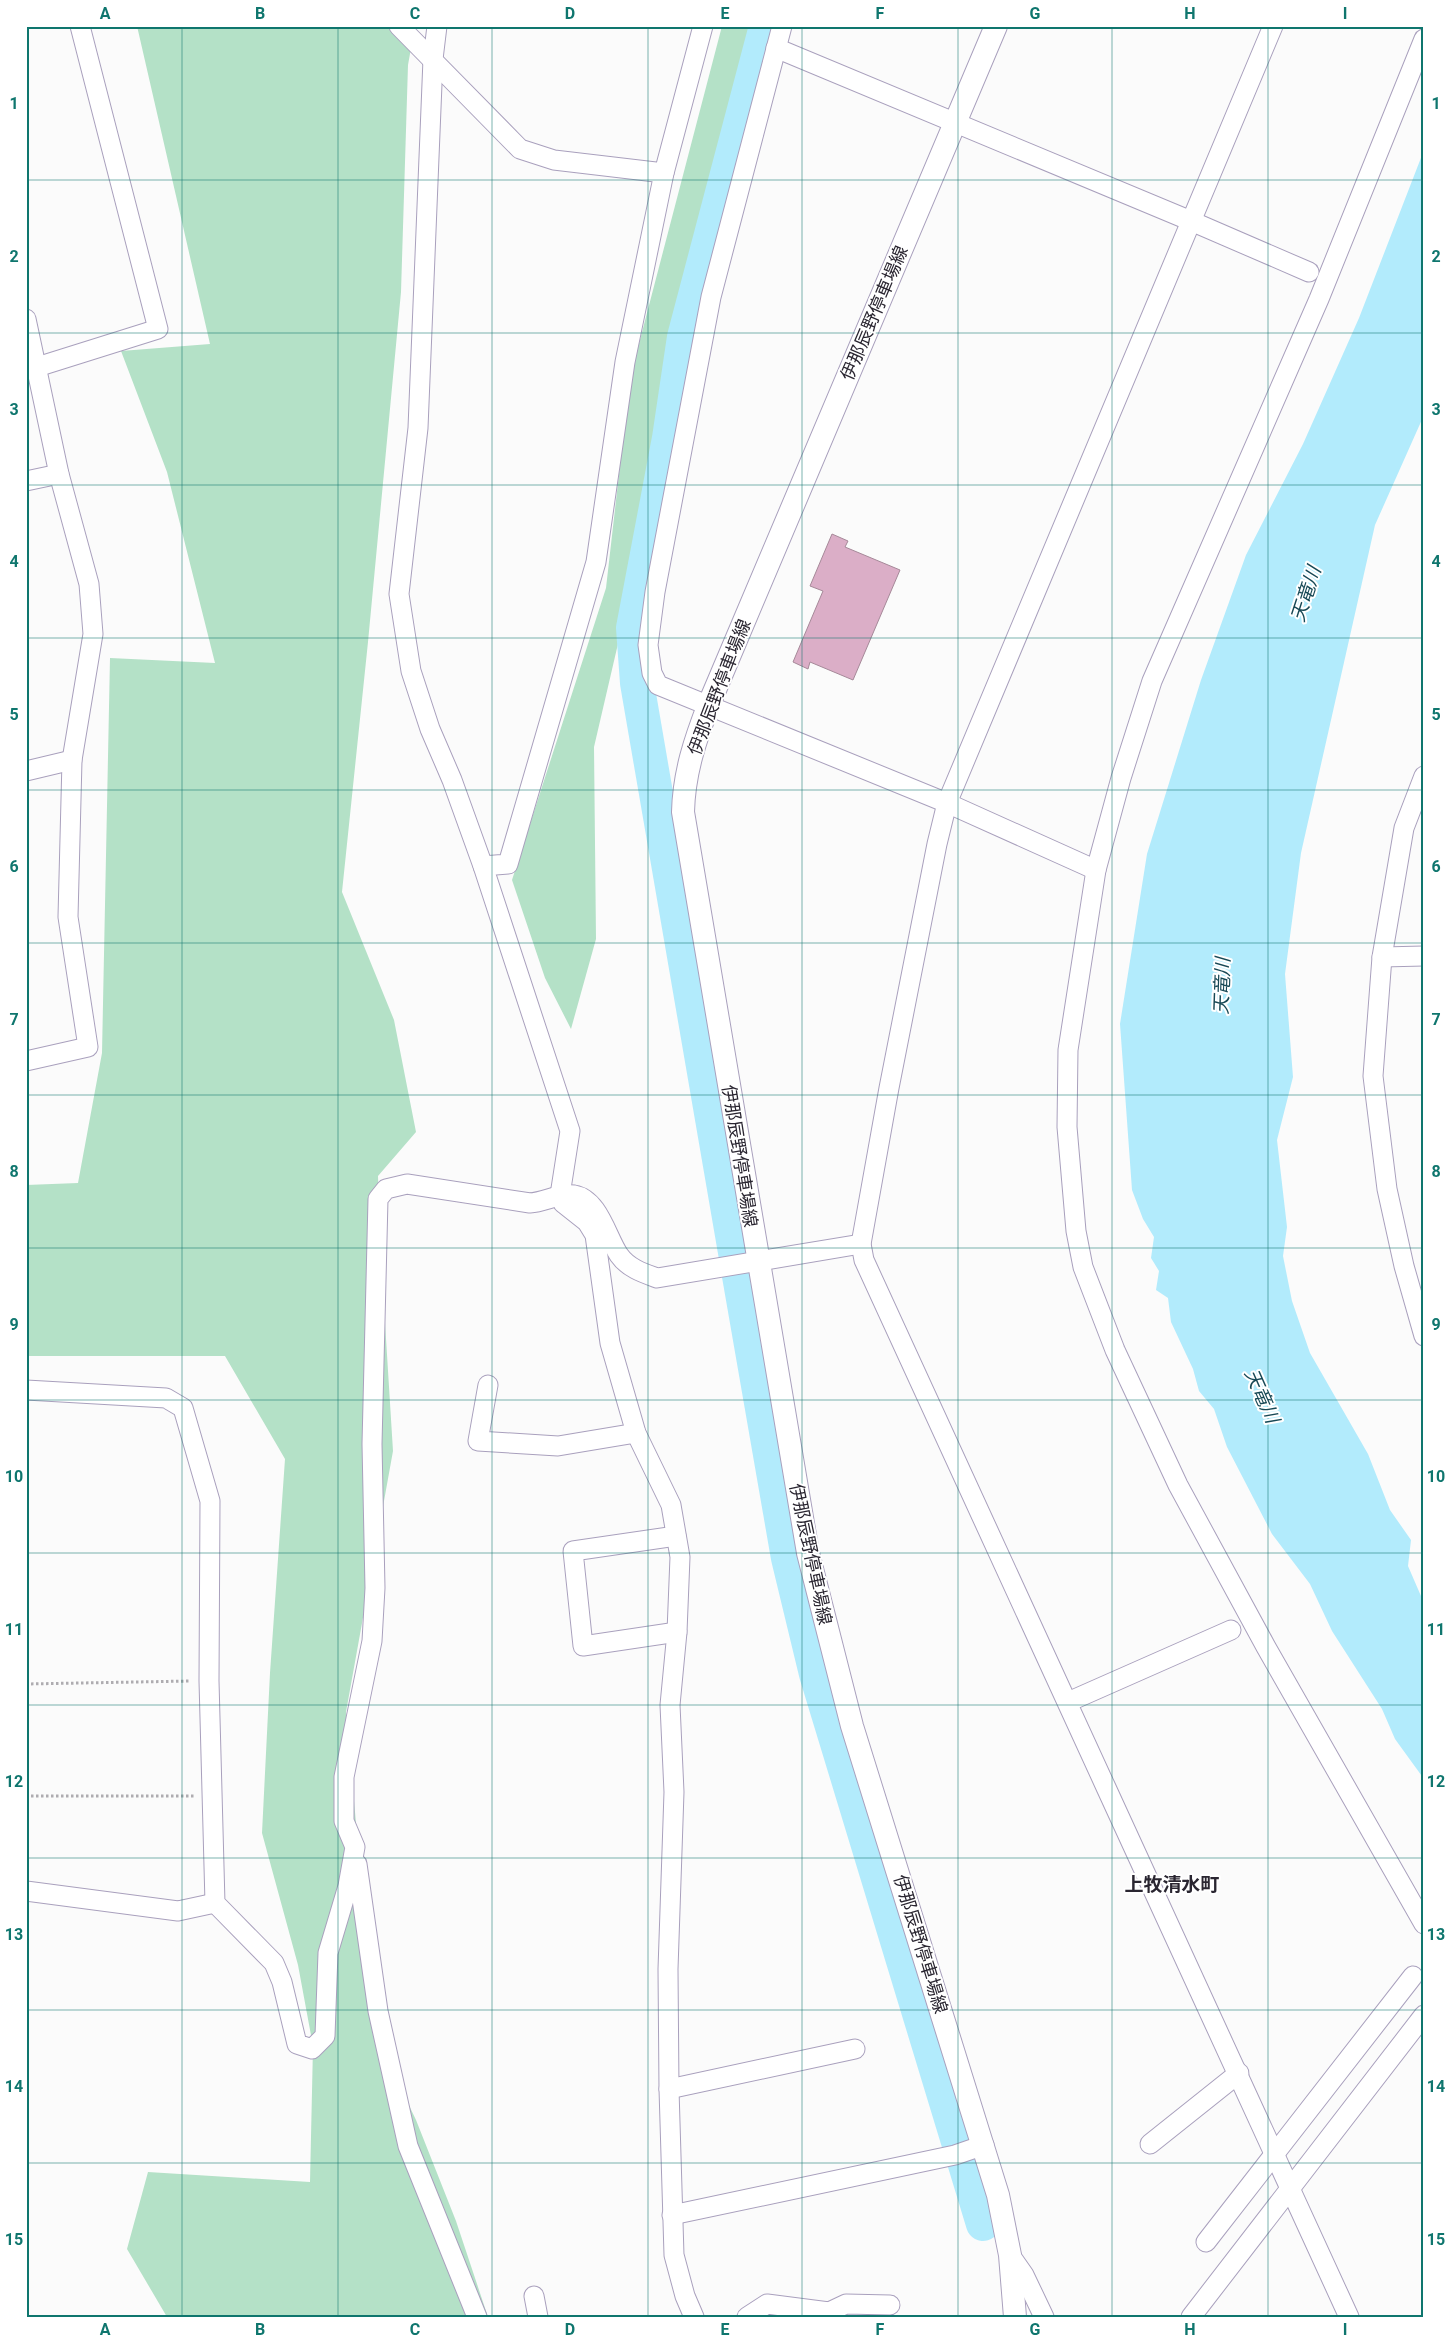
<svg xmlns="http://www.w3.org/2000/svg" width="1450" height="2343" font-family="Roboto,'Noto Sans JP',sans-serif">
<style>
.green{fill:#b4e1c7}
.water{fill:#b2ebfc}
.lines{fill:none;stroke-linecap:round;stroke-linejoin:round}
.river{stroke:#b2ebfc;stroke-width:34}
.building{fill:#dbaec7;stroke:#a68999}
.minor-casing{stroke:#a9a0bd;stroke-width:21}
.major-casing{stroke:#a9a0bd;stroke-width:24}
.path{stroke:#aeacb0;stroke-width:3;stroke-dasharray:2.5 2.5;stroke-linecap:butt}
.minor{stroke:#fff;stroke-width:19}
.major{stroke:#fff;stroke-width:22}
.grid{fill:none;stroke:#0f766e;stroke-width:1;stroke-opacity:0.55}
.labels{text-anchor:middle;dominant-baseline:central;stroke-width:4;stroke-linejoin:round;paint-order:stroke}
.street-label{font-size:18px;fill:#2a2631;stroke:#fff}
.water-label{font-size:19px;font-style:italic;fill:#174855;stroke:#fff}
.neighbourhood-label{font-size:19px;font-weight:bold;fill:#2a2631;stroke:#fff}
.neatline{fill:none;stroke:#0f766e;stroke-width:2}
.grid-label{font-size:16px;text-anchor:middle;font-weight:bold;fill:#0f766e}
</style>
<rect width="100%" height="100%" fill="#fbfbfb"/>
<g class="green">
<polygon points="137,26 415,26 408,65 401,292 368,642 342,892 394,1020 416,1132 378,1176 380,1242 393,1451 346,1712 375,2034 416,2120 456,2221 488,2317 167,2317 127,2249 148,2172 310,2182 313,2046 298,1965 262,1833 270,1673 285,1459 225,1356 26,1356 26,1185 78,1183 102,1053 110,658 215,663 167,472 121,351 210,344"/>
<polygon points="722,26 757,26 677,329 647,519 594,747 596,939 571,1029 545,978 512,880 606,588 630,378"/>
</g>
<polygon class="water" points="1424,150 1424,415 1375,525 1301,853 1285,974 1293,1077 1277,1140 1287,1227 1283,1256 1292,1301 1310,1353 1368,1454 1390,1510 1411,1540 1408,1566 1424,1603 1424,1779 1395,1739 1382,1709 1332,1631 1310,1584 1272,1534 1227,1447 1214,1409 1199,1391 1193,1369 1171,1322 1168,1298 1156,1290 1159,1271 1151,1258 1154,1237 1143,1219 1132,1190 1120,1024 1147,854 1201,680 1246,555 1303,444 1359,318"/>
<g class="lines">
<g class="river">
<polyline points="736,1258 637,683 633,628 669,438 684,337 766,26"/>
<polyline points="738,1270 788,1558 816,1674 983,2224"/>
</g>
</g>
<polygon class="building" points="832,534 848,541 845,547 900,570 853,680 810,662 808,669 793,662 823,591 810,586"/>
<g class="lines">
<defs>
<g id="minor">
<polyline points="399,26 520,149 554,160 664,173"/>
<polyline points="437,26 433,59 418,428 399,594 411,671 430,729 452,780 483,866 570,1131 560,1195 563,1203 587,1222 595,1235 610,1343 636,1433 671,1505 680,1557 677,1632 670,1705 674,1792 668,1969 669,2089 674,2255 685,2296 694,2317"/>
<polyline points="782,26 711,297 655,592 648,645 652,673 658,685 947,803 1096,870"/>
<path d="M1273 26 947 803 937 844 889 1088 861 1244 864 1260C1024 1613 1189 1964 1349 2317"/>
<polyline points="1424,39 1319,299 1152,681 1121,778 1096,870 1068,1050 1067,1127 1076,1231 1083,1267 1115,1350 1178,1485 1266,1647 1424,1924"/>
<polyline points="776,48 1191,221 1309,272"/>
<polyline points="26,319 59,474 89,584 93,634 72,760 68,917 88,1047 26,1061"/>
<polyline points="37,367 158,329 80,26"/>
<polyline points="26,481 59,474"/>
<polyline points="26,771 72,760"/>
<polyline points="1424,776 1404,828 1382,957 1373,1076 1387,1189 1404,1266 1424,1336"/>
<polyline points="483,866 508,864 596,562 625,362 664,173 703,26"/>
<polyline points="1382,957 1424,956"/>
<polyline points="488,1385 478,1441 558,1446 636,1433"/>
<path d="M26 1390 166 1398 183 1408 210 1501 209 1681 215 1903 274 1963 282 1982 297 2044 312 2049 325 2036 328 1953 348 1886 355 1847 344 1821V1777L372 1641 375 1588 372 1444 378 1199 386 1189 407 1184 530 1203C545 1202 559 1193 574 1195 599 1199 607 1238 619 1255 628 1268 643 1273 657 1278L861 1244"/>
<polyline points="676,1536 573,1551 583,1646 677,1632"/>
<polyline points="1068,1702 1231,1630"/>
<polyline points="357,1864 378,2011 408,2146 477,2317"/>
<polyline points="26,1891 178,1911 215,1903"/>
<polyline points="669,2089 855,2049"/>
<polyline points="1150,2144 1239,2073"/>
<polyline points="672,2215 955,2155 984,2145"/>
<polyline points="1206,2242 1413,1976"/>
<polyline points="1010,2255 1024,2275 1044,2317"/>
<polyline points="534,2296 538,2317"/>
<polyline points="747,2317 767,2304 829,2312"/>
<polyline points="829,2317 829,2312 846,2304 890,2305"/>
<polyline points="1191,2317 1424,2015"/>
</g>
<path id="major" d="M996 26 709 704C695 740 684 773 683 812L808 1553 852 1726 998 2195 1010 2255 1015 2317"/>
</defs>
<use href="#minor" class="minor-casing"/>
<use href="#major" class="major-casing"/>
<g class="path">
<polyline points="26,1684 191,1681"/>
<polyline points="26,1796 194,1796"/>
</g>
<use href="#minor" class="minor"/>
<use href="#major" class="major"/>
</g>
<path class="grid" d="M182 26V2317M338 26V2317M492 26V2317M648 26V2317M802 26V2317M958 26V2317M1112 26V2317M1268 26V2317M26 180H1424M26 333H1424M26 485H1424M26 638H1424M26 790H1424M26 943H1424M26 1095H1424M26 1248H1424M26 1400H1424M26 1553H1424M26 1705H1424M26 1858H1424M26 2010H1424M26 2163H1424"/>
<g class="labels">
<g class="street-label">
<text transform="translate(874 313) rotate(-67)">伊那辰野停車場線</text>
<text transform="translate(719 687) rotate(-69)">伊那辰野停車場線</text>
<text transform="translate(740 1156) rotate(81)">伊那辰野停車場線</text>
<text transform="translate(811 1554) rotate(78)">伊那辰野停車場線</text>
<text transform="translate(921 1944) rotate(73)">伊那辰野停車場線</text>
</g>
<g class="water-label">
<text transform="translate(1306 594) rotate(-72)">天竜川</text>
<text transform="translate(1222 986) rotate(-88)">天竜川</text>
<text transform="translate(1262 1396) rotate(66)">天竜川</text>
</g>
<g class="neighbourhood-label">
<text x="1172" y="1884">上牧清水町</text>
</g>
</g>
<rect width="1450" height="2343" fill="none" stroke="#ffffff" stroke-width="55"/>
<rect x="28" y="28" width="1394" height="2288" class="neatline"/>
<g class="grid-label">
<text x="105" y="19">A</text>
<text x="260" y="19">B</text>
<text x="415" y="19">C</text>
<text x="570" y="19">D</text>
<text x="725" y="19">E</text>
<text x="880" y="19">F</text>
<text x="1035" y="19">G</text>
<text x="1190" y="19">H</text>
<text x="1345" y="19">I</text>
<text x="14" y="109">1</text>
<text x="1436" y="109">1</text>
<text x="14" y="262">2</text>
<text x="1436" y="262">2</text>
<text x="14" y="415">3</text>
<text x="1436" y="415">3</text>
<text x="14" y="567">4</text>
<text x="1436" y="567">4</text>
<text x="14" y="720">5</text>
<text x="1436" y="720">5</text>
<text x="14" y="872">6</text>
<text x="1436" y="872">6</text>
<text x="14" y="1025">7</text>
<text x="1436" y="1025">7</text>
<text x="14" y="1177">8</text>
<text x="1436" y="1177">8</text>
<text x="14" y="1330">9</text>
<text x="1436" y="1330">9</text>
<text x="14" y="1482">10</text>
<text x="1436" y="1482">10</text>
<text x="14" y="1635">11</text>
<text x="1436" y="1635">11</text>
<text x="14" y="1787">12</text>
<text x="1436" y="1787">12</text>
<text x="14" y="1940">13</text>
<text x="1436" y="1940">13</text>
<text x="14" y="2092">14</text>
<text x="1436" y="2092">14</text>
<text x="14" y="2245">15</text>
<text x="1436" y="2245">15</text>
<text x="105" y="2335">A</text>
<text x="260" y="2335">B</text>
<text x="415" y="2335">C</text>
<text x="570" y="2335">D</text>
<text x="725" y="2335">E</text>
<text x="880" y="2335">F</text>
<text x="1035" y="2335">G</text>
<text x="1190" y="2335">H</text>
<text x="1345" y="2335">I</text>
</g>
</svg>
